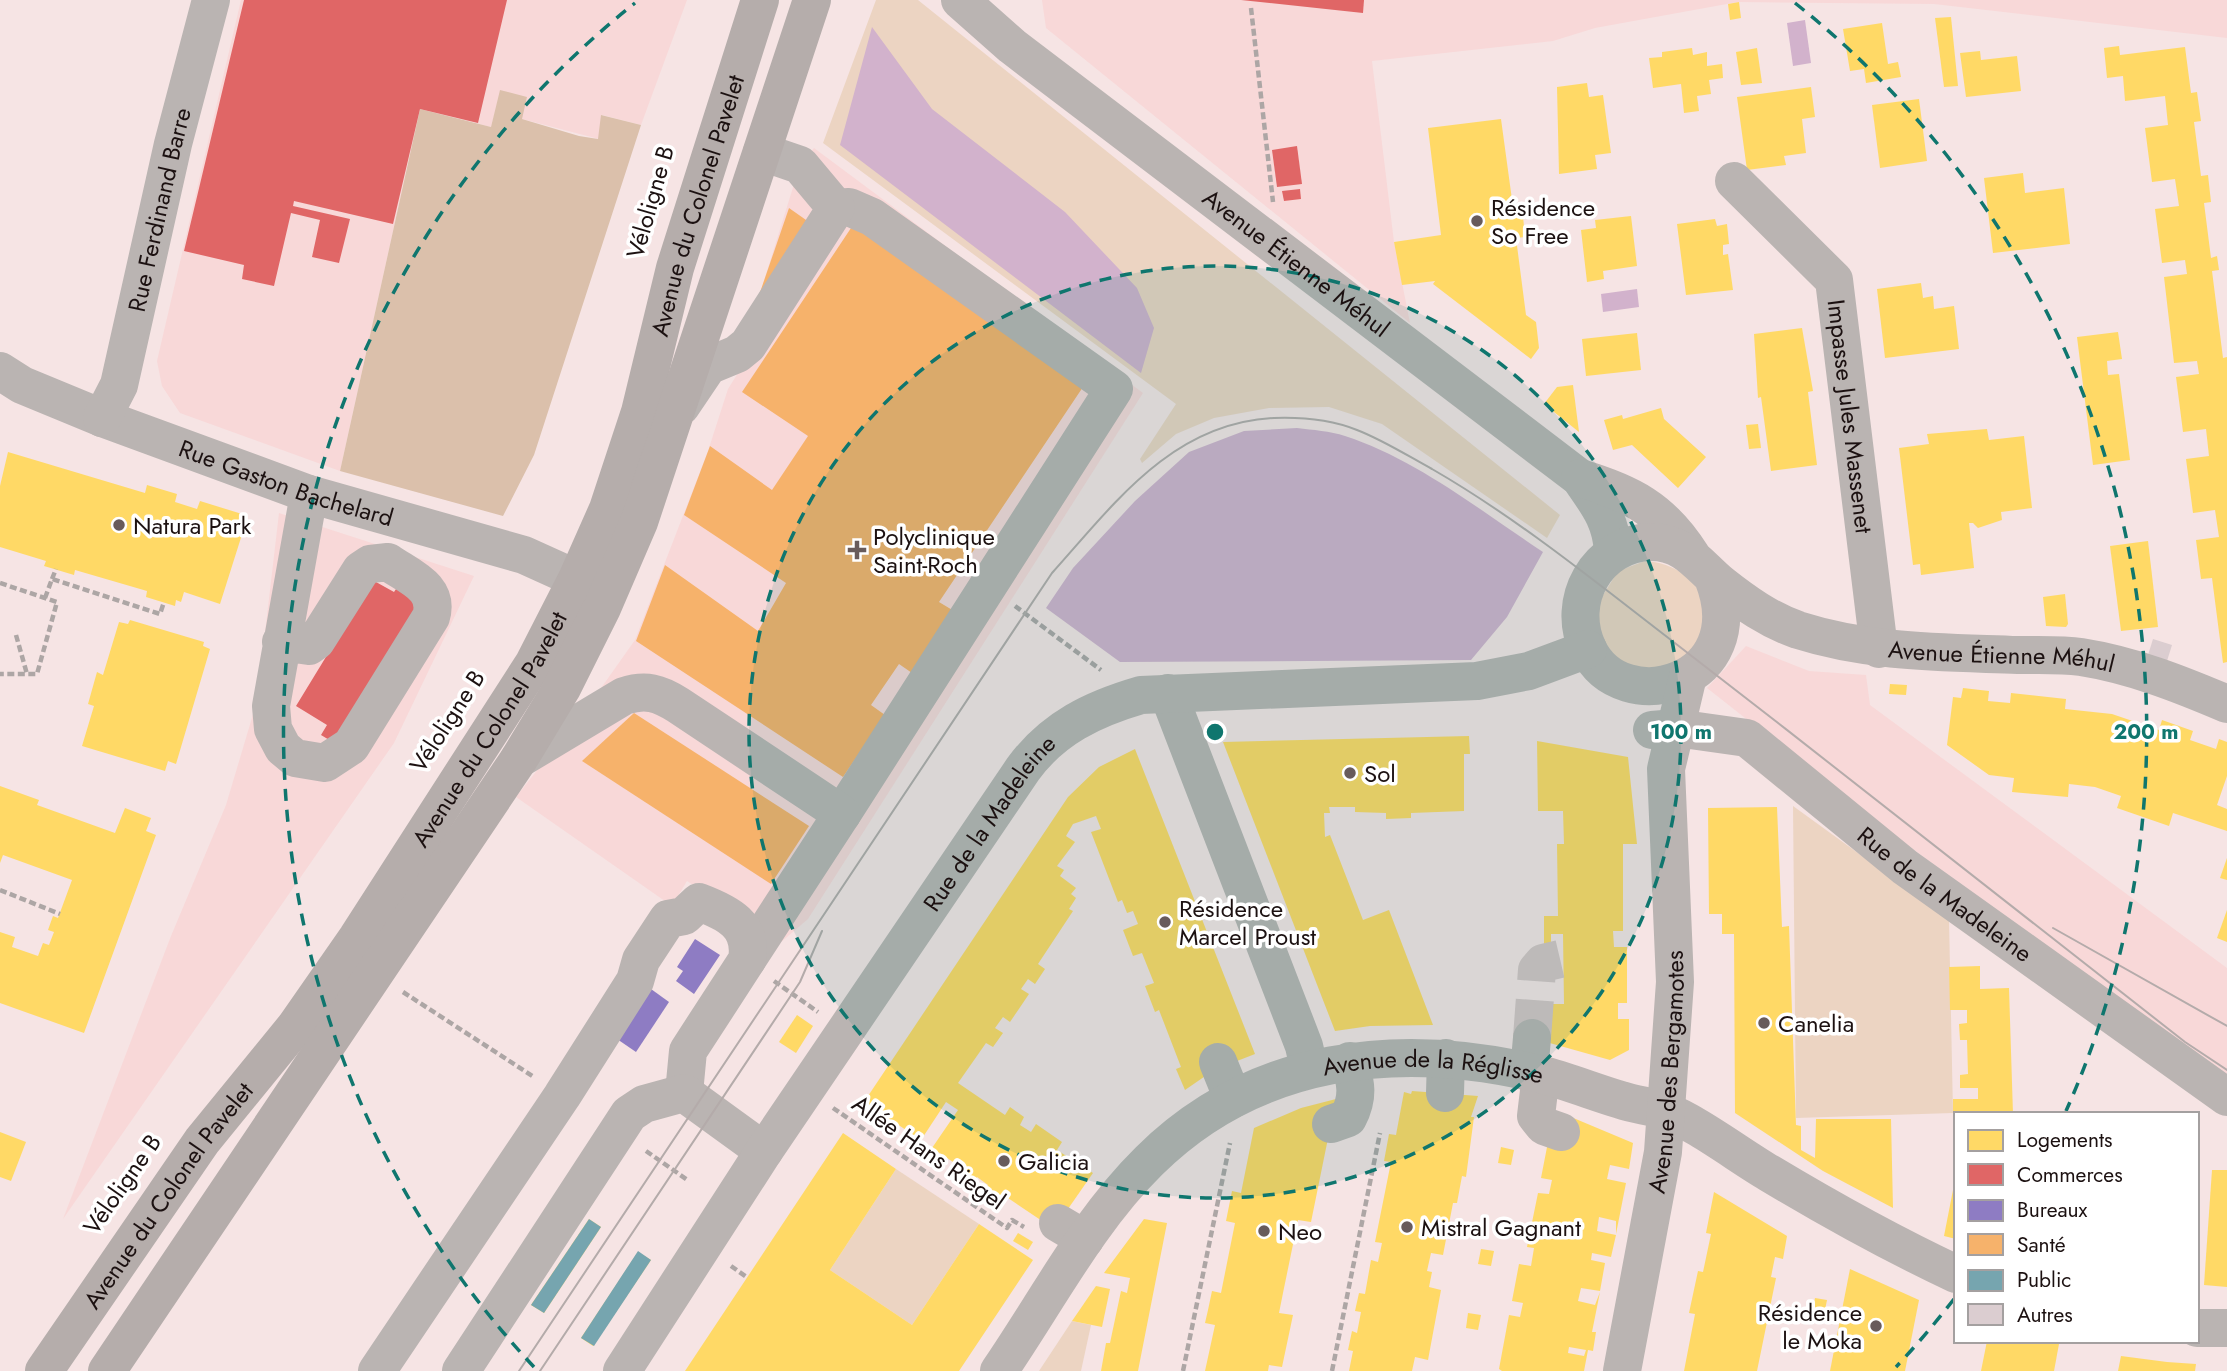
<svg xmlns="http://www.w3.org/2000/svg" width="2227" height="1371" font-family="Jost,sans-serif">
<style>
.built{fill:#f8d8d8}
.green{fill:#ecd4c2}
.forest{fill:#dbc0ab}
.water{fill:#d2b2cc}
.homes{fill:#ffd966;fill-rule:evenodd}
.shops{fill:#e06666}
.offices{fill:#8e7cc3}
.health{fill:#f6b26b}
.public{fill:#76a5af}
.building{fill:#dbcdd0}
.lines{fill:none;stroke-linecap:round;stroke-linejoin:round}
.minor-tunnel{stroke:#d5c4c4;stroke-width:38;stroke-dasharray:38 19;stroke-linecap:butt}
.path{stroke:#ada6a5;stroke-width:4.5;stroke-dasharray:7 3.5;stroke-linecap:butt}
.minor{stroke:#bab4b2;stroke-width:38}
.major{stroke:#b5adab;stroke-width:38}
.tram{stroke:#b4abaa;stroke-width:2}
.ring{fill:none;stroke:#0f766e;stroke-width:3.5;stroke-dasharray:12 9}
.poi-dot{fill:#685b5b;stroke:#fff;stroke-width:2.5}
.labels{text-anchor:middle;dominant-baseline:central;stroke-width:7;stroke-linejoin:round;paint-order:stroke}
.street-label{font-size:24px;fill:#1c1111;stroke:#fff}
.poi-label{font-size:24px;fill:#1c1111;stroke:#fff;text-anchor:start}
.centre{fill:#0f766e;stroke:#fff;stroke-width:3.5}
.ring-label{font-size:21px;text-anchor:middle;font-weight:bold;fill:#0f766e;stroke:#fff;stroke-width:7;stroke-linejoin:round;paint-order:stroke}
</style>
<rect width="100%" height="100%" fill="#f6e4e4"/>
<g class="built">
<polygon points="241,0 687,0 641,125 602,115 599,139 522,119 501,90 491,127 420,109 340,471 180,413 162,386 157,361"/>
<polygon points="1042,0 2227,0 2227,38 1934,4 1738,2 1595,28 1553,41 1372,61 1394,242 1410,323 1046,28"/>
<polygon points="814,148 1143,393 808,919 780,943 687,881 672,906 516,797 594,698 635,640 708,451 728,389 775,314 758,300 800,165"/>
<polygon points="279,513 474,576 394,743 63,1219 171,936 226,805 257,701"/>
<polygon points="1746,646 1809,671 1866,675 1870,705 2227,968 2227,1083 1894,835 1707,688"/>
</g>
<g class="green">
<polygon points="876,0 918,0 1560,515 1547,538 1382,424 1329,407 1269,408 1214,418 1176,434 1142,463 1140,459 1176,404 823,143"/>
<path d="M1645 561C1672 562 1710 583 1705 614 1703 627 1698 640 1694 653L1656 673 1615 661 1594 622 1595 608 1618 571Z"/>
<polygon points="1793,806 1949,919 1953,1113 1796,1118"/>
<polygon points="896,1169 979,1224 912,1325 830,1270"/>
<polygon points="1072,1321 1091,1325 1081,1371 1039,1371"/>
</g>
<polygon class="forest" points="500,90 527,97 522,119 579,136 598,139 601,115 641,125 534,455 503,516 340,471 420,109 491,127"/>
<g class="water">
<polygon points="1805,20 1811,63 1793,66 1787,23"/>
<polygon points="872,27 932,109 1065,212 1137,288 1154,328 1141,373 840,145"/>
<polygon points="1637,289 1639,307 1603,312 1601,294"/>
<path d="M1297 428C1313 430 1330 431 1345 436 1416 459 1481 511 1543 552L1507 617 1471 660 1120 662 1046 608 1073 568 1135 501 1189 452 1244 431Z"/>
</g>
<g class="homes">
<polygon points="1739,2 1741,18 1730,20 1728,4"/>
<polygon points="1951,17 1958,86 1944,87 1935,18"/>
<polygon points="1882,23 1888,64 1898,62 1901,77 1866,83 1864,69 1850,71 1843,29"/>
<polygon points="2119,46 2120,55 2185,47 2191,93 2197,92 2201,121 2194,122 2201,176 2208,175 2211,202 2204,203 2211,258 2217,256 2219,270 2212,271 2223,358 2227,357 2227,662 2223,663 2212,578 2201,579 2196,540 2219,537 2215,510 2193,513 2186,459 2209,456 2206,429 2183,432 2176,377 2199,374 2197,361 2174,363 2164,277 2187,274 2185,260 2162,263 2155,209 2179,206 2175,179 2152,182 2145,128 2168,125 2165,96 2125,101 2123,76 2107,78 2104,48"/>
<polygon points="1692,48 1693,55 1707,52 1707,66 1722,64 1723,78 1709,80 1711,94 1697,96 1699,111 1684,113 1681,84 1653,88 1649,58 1662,57 1662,52"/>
<polygon points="1757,48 1762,83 1741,85 1736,52"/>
<polygon points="1980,51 1981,60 2017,56 2021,91 1966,97 1960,53"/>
<polygon points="1587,83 1589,97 1603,95 1611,153 1595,155 1597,169 1559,174 1557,87"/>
<polygon points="1811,87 1815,117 1802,119 1806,153 1784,156 1786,165 1747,170 1737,97"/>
<polygon points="1919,99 1927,161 1880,168 1872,105"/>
<polygon points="1501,119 1513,207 1522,206 1525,237 1516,238 1526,315 1536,322 1539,348 1531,359 1433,284 1435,281 1402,285 1394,242 1441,235 1428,128"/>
<polygon points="2023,173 2025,193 2064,188 2070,244 1993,253 1984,178"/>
<polygon points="1631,216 1637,266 1603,271 1604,279 1587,282 1581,230 1596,228 1595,220"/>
<polygon points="1715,219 1717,226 1727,224 1729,244 1723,245 1723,255 1728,254 1733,290 1686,295 1677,224"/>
<polygon points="1921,283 1923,298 1933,296 1934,309 1954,306 1959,349 1885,358 1877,289"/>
<polygon points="1802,328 1813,391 1808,392 1817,465 1771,471 1761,397 1758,398 1754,334"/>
<polygon points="2118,332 2122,359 2107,361 2108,375 2119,374 2130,460 2093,465 2077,337"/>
<polygon points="1637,333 1641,370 1586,376 1582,339"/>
<polygon points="1573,385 1579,432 1544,404 1557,387"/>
<polygon points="1661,408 1664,419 1706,457 1678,488 1632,445 1613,450 1604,420 1622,415 1623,419"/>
<polygon points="1758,424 1761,448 1749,449 1746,425"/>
<polygon points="1987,429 1989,440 2024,436 2032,508 2001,512 2002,520 1978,528 1973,523 1969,523 1974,568 1921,575 1920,564 1913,565 1899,448 1929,444 1927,434"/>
<polygon points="8,452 145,493 147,485 177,494 175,502 197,509 200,501 242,514 240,523 245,525 220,604 184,592 181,602 176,600 175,606 146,597 147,591 75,570 74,575 44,566 46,561 0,547 0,486"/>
<polygon points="2148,541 2158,627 2121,631 2110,546"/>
<polygon points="2065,594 2068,624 2066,627 2046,626 2043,597"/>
<polygon points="130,620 204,642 203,646 210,649 176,764 168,761 165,771 82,746 94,706 88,704 97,672 103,675 119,622 128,624"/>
<polygon points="1890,684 1907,685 1906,695 1889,694"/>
<polygon points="1963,688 1989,691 1988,701 2010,703 2011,693 2066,699 2065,709 2112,714 2159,730 2162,720 2193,731 2190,740 2216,749 2219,739 2227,742 2227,776 2217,805 2227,809 2227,831 2173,813 2169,826 2117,808 2121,796 2095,787 2069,784 2068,797 2012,792 2014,778 1989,775 1947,745 1953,697 1961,698"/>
<polygon points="1469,736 1470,754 1464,754 1464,811 1411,813 1411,818 1386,819 1386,813 1355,812 1355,807 1329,807 1330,813 1324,813 1325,837 1330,835 1363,920 1389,910 1433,1025 1370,1026 1335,1031 1223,742"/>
<polygon points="1537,741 1628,757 1637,844 1623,844 1623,931 1613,931 1614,947 1627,947 1627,1003 1618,1003 1618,1019 1629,1019 1629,1050 1610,1060 1521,1035 1521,1004 1564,1004 1563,934 1551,934 1551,946 1544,946 1544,916 1558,916 1557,844 1564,844 1563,811 1538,811"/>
<polygon points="1135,749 1255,1054 1214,1070 1185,1090 1176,1069 1181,1067 1159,1010 1155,1012 1145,986 1154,983 1142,953 1133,956 1123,930 1138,924 1133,911 1127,913 1122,900 1118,902 1091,832 1101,829 1096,816 1073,824 1066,836 1075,842 1057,866 1064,870 1060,876 1076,888 1071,894 1076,898 1069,909 1073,911 1038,964 1045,969 1035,984 1028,979 1021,989 1029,994 1010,1022 1003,1017 995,1028 1003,1033 993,1047 986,1043 958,1083 1005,1115 1010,1107 1024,1117 1020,1125 1031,1132 1036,1124 1062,1142 1057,1150 1093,1173 1054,1229 1005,1196 1000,1203 983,1192 988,1185 977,1177 974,1182 966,1176 968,1172 932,1148 958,1110 946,1102 921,1140 864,1102 1068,797 1099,767"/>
<polygon points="0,786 39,800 37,805 115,833 125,808 151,818 146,831 156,835 84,1033 0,1003 0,932 15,937 12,947 38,956 43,943 49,945 54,932 48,930 53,916 58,918 72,880 3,855 0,863"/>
<polygon points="1777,807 1782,927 1789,926 1796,1125 1801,1126 1801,1150 1815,1158 1816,1119 1891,1119 1893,1208 1823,1171 1735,1113 1734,934 1722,934 1722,914 1709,914 1708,808"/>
<polygon points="2227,858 2227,880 2220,878"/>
<polygon points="2227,910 2227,942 2217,938"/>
<polygon points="1980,966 1980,989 2009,988 2013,1114 1956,1114 1953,1120 1953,1099 1978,1099 1978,1088 1960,1088 1960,1075 1968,1074 1967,1040 1960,1040 1959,1024 1967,1023 1967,1010 1950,1010 1949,967"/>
<polygon points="797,1015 813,1026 796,1053 779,1042"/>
<polygon points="1412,1091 1478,1096 1471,1117 1474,1117 1466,1177 1462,1176 1457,1203 1453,1203 1443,1255 1431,1253 1427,1271 1432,1272 1429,1287 1441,1290 1428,1360 1415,1357 1412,1371 1349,1371 1353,1351 1348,1350 1352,1331 1357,1333 1361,1312 1355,1311 1359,1293 1365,1294 1371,1260 1378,1262 1382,1243 1375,1242 1391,1162 1384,1161 1389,1134 1396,1135 1404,1092 1411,1094"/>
<polygon points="1336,1099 1311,1222 1298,1220 1283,1293 1279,1313 1293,1315 1282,1367 1269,1365 1268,1371 1205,1371 1215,1325 1205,1323 1208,1310 1212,1291 1221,1293 1235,1223 1226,1221 1232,1191 1241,1193 1254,1128 1301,1108"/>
<path d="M1571 1117 1633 1143 1629 1169 1610 1165 1607 1179 1626 1183 1616 1234V1221L1599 1217 1597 1231 1616 1235 1611 1257 1592 1253 1591 1260 1605 1263 1600 1291 1581 1288 1578 1301 1595 1305 1600 1292 1592 1332H1596L1593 1351 1588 1350 1584 1371H1502L1499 1369 1509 1315 1520 1317 1523 1303 1512 1301 1519 1264 1531 1266 1534 1248 1527 1247 1538 1193 1549 1194 1552 1180 1541 1178 1548 1142ZM1569 1347 1586 1350 1584 1356 1568 1353Z"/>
<polygon points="0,1132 26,1142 11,1181 0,1177"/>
<polygon points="843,1133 896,1169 830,1270 912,1325 979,1224 1033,1260 959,1371 685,1371"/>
<polygon points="1501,1147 1514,1150 1511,1165 1498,1163"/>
<polygon points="2212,1170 2227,1170 2227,1287 2204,1285"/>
<polygon points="1953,1190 1956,1190 1956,1239 1944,1236"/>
<polygon points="1714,1192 1787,1236 1783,1259 1775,1257 1771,1277 1776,1278 1757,1371 1684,1371 1695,1314 1689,1313 1698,1271 1703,1272 1711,1234 1706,1233"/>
<polygon points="589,1219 601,1227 544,1313 531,1305"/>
<polygon points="1144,1219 1167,1223 1138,1371 1101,1371 1106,1343 1110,1343 1121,1291 1127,1293 1130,1278 1104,1273"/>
<polygon points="1018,1233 1033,1242 1028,1250 1013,1241"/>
<polygon points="1481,1249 1494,1251 1491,1266 1478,1264"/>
<polygon points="638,1252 651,1260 593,1346 581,1338"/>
<polygon points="1850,1269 1919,1300 1905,1371 1830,1371"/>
<polygon points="1096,1286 1110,1289 1102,1327 1072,1321"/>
<polygon points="1815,1298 1827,1300 1824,1315 1812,1313"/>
<polygon points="1468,1313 1481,1315 1478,1330 1466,1328"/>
<polygon points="1987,1341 2046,1341 2059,1344 2054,1371 1981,1371"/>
<polygon points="2121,1356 2167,1362 2196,1364 2195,1371 2118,1371"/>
</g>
<g class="shops">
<polygon points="244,0 507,0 478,123 420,109 393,224 294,201 293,206 350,219 339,263 312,257 320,220 291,213 274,286 242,279 244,265 184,251"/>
<polygon points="1241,0 1364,0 1363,13"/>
<polygon points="1297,146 1302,184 1277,187 1272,150"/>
<polygon points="1300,189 1301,199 1284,201 1282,191"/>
<polygon points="367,577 394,592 400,583 421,608 336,744 321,735 327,725 296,706 332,647"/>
</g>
<g class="offices">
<polygon points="695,939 720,955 694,994 676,981 683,971 677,967"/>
<polygon points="651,989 669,1002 636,1052 617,1039"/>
</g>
<g class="health">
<polygon points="789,208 816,227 756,304"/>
<polygon points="853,225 1087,381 939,602 954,611 912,673 899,664 871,705 885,715 843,777 636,641 665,565 758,631 786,583 684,515 710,446 772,490 808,436 742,392"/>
<polygon points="634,713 809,826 771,884 582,761"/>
</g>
<g class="public">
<polygon points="589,1219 601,1227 544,1313 531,1305"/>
<polygon points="638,1251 651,1260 594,1346 581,1338"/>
</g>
<polygon class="building" points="2153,639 2172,645 2167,661 2148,655"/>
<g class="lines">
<polyline class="minor-tunnel" points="1532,1038 1537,970 1543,963 1560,959"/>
<g class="path">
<polyline points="1251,8 1273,202"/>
<polyline points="52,579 56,569"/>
<polyline points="0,583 57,602 37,674 0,674"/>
<polyline points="45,598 52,579 160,614 164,602"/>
<polyline points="1015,606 1101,670"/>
<polyline points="16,635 27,674"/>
<polyline points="0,890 60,914"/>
<polyline points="774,981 818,1012"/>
<polyline points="403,992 534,1077"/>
<polyline points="833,1108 1007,1228 1012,1220 1024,1227"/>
<polyline points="646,1151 689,1181"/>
<polyline points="731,1266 748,1278"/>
<polyline points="1183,1371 1230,1143"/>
<polyline points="1332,1371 1380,1133"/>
</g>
<g class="minor">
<path id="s1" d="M960 0 1012 46 1580 478C1598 504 1612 521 1613 553"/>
<path id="s2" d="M1734 181 1834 280 1879 649"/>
<polyline points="836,208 849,207 872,217 1114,389 842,814"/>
<path id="s3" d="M0 371 22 385 102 418 309 494 524 555 577 579"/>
<polyline points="681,406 708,366 737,354 748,345 836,208 800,165 762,152"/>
<path id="s4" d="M102 418 119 385 173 144 211 0"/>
<path d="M1580 478C1630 493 1662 509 1691 555"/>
<path id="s5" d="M1713 578C1755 683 1622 721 1588 649 1565 601 1597 543 1651 542 1685 542 1699 566 1721 584 1745 603 1769 620 1798 630 1870 653 1943 652 2018 655 2039 655 2061 654 2081 657 2132 665 2180 684 2227 704"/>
<path d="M281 642 309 646 316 641 361 570 370 564 388 562C409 577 440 587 431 617L351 746 325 763 295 758 283 748 273 729 271 706 309 494"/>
<polyline points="1168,693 1304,1046 1309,1068"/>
<path id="s6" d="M1652 730 1676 728 1747 738 1905 867 2227 1097"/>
<path d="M519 759 624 696C646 689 659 693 678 705L842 814 747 960"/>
<polyline points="1218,1062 1233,1099"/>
<polyline points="1529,1072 1532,1038"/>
<polyline points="1541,1074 1536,1116 1544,1126 1561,1132"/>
<polyline points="1445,1093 1446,1058"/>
<path d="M1331 1124 1348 1118C1359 1097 1356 1084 1350 1061"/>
<polyline points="1058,1223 1085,1239"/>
<polyline points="2197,1328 2227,1328"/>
<path d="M377 1371 562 1096 635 981 641 960 668 919 684 916 699 902C728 913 753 925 747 960L688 1051 684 1093"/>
<polyline points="461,1371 629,1114 644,1104 684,1093 764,1151"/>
<path id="s7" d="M622 1371 764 1151 1023 769C1053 728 1093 709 1141 695L1477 681 1529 671 1588 649"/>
<path id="s8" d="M999 1371C1047 1301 1088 1221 1149 1161 1255 1056 1398 1040 1539 1074 1567 1081 1594 1092 1621 1100 1635 1105 1651 1106 1665 1111 1695 1122 1740 1156 1769 1173 1829 1209 1892 1244 1956 1274"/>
<path id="s9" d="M1622 1371 1663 1152 1675 982 1666 769 1688 676"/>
</g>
<g class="major">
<path id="s10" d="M44 1371 202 1141 295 1027 357 938 534 663 577 579 608 509 640 412 675 268 760 0"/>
<polyline points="107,1371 519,759 562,688 602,608 639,522 812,0"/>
</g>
<g class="tram">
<polyline points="2053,928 2227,1026"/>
<path d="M519 1371 1052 573C1114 504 1172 423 1274 418 1302 417 1332 420 1357 430 1383 440 1408 456 1432 469 1517 518 1593 580 1671 640 1843 773 2014 907 2185 1042L2227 1070"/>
<polyline points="540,1371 800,982 822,931"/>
</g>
</g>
<circle cx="1215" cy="732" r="466" fill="#0f766e" fill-opacity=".12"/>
<g class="ring">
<circle cx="1215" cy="732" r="466"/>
<path d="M1954 1299A931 931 0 0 1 1896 1367M534 1367A931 931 0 0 1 635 3M1795 3A931 931 0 0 1 2066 1111"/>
</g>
<g class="poi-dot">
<circle cx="1477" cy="221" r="7"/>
<circle cx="119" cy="525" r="7"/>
<path d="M853.5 539.5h7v7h7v7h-7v7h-7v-7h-7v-7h7z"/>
<circle cx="1350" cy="773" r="7"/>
<circle cx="1165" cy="922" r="7"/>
<circle cx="1764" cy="1023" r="7"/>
<circle cx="1004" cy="1161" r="7"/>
<circle cx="1407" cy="1227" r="7"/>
<circle cx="1264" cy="1231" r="7"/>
<circle cx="1876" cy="1326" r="7"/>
</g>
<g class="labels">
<g class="street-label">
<text transform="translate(650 202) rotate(-74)">Véloligne B</text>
<text stroke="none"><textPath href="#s10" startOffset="1349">Avenue du Colonel Pavelet</textPath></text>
<text stroke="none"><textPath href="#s4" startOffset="217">Rue Ferdinand Barre</textPath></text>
<text stroke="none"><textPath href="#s1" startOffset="427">Avenue Étienne Méhul</textPath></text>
<text stroke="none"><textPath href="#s2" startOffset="278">Impasse Jules Massenet</textPath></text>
<text stroke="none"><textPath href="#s3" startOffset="308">Rue Gaston Bachelard</textPath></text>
<text stroke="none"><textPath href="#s5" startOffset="754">Avenue Étienne Méhul</textPath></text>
<text transform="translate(447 721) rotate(-57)">Véloligne B</text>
<text stroke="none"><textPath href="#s10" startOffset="782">Avenue du Colonel Pavelet</textPath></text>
<text stroke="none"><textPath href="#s7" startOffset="660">Rue de la Madeleine</textPath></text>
<text stroke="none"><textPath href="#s6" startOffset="348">Rue de la Madeleine</textPath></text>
<text stroke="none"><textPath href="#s9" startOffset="303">Avenue des Bergamotes</textPath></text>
<text stroke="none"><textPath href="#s8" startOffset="570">Avenue de la Réglisse</textPath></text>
<text transform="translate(929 1152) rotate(35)">Allée Hans Riegel</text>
<text transform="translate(122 1184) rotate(-55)">Véloligne B</text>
<text stroke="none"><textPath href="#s10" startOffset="215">Avenue du Colonel Pavelet</textPath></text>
</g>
<g class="poi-label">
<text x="1491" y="207">Résidence<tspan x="1491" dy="28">So Free</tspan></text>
<text x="133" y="525">Natura Park</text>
<text x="873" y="536">Polyclinique<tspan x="873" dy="28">Saint-Roch</tspan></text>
<text x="1364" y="773">Sol</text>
<text x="1179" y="908">Résidence<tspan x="1179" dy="28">Marcel Proust</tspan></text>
<text x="1778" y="1023">Canelia</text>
<text x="1018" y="1161">Galicia</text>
<text x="1421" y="1227">Mistral Gagnant</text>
<text x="1278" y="1231">Neo</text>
<text x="1862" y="1312" text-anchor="end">Résidence<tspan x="1862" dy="28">le Moka</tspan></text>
</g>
</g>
<circle cx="1215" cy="732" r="10" class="centre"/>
<g class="ring-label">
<text x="1681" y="739">100 m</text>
<text x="2146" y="739">200 m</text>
</g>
<rect x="1954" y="1112" width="245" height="231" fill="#ffffff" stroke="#a4a0a0" stroke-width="2"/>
<rect x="1968" y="1130" width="35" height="21" fill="#ffd966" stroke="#a4a0a0" stroke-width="2"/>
<text x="2017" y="1147" font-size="21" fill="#1c1111">Logements</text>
<rect x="1968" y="1164" width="35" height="21" fill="#e06666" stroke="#a4a0a0" stroke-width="2"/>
<text x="2017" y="1182" font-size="21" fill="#1c1111">Commerces</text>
<rect x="1968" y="1200" width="35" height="21" fill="#8e7cc3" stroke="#a4a0a0" stroke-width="2"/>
<text x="2017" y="1217" font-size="21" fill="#1c1111">Bureaux</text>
<rect x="1968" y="1234" width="35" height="21" fill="#f6b26b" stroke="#a4a0a0" stroke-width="2"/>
<text x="2017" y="1252" font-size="21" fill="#1c1111">Santé</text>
<rect x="1968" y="1270" width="35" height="21" fill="#76a5af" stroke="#a4a0a0" stroke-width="2"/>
<text x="2017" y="1287" font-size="21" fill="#1c1111">Public</text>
<rect x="1968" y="1304" width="35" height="21" fill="#dbcdd0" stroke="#a4a0a0" stroke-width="2"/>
<text x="2017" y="1322" font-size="21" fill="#1c1111">Autres</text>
</svg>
